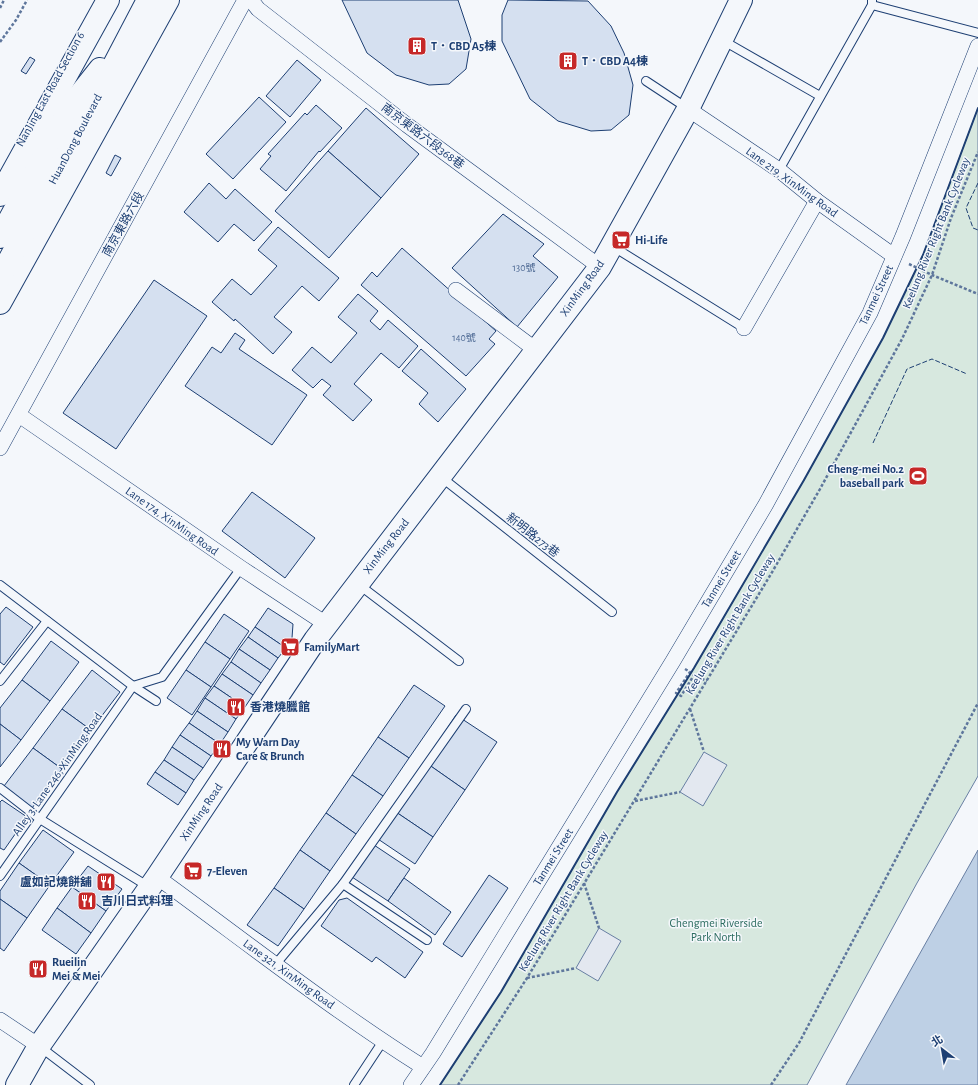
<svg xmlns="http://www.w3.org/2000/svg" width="978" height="1085" font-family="'Alegreya Sans','Noto Sans TC',sans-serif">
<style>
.green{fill:#d7e8df;stroke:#687fa3}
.parking{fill:#e3e8f0;stroke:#687fa3}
.water{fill:#bed0e5;stroke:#687fa3}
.building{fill:#d5e0f0;stroke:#1d3f73}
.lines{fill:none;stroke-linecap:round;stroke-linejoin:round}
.lane-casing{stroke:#1d3f73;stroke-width:10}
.street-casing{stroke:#1d3f73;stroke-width:16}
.secondary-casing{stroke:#1d3f73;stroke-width:24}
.highway-casing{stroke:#1d3f73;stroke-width:24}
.path{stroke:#5e769c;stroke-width:2.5;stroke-dasharray:3 2;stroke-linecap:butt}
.lane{stroke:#f4f7fb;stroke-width:8}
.street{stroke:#f4f7fb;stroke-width:15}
.secondary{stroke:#f4f7fb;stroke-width:22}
.highway{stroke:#f4f7fb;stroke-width:22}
.fence{stroke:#1d3f73;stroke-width:1;stroke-dasharray:5 2;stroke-linecap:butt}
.wall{stroke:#1d3f73;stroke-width:2}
.labels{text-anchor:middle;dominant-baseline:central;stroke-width:3;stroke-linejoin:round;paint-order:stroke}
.number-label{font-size:10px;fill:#4b6792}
.poi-label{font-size:12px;font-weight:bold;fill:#1d3f73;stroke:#f4f7fb;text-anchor:start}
.street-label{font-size:12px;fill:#1d3f73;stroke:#f4f7fb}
.park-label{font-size:12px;fill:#2c6c60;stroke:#f4f7fb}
</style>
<rect width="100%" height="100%" fill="#f4f7fb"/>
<polygon class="green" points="978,108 978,776 917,883 807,1085 440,1085 501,992 617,792 694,668 804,480 883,338 923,255"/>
<g class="parking">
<polygon points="704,752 727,765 703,806 680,792"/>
<polygon points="599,928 621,941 598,981 576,968"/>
</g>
<polygon class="water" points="978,850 978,1085 846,1085"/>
<g class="building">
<polygon points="342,0 458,0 471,39 466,69 449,84 429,85 396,75 367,53"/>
<polygon points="508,0 588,1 611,26 624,53 633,85 629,115 611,130 591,131 558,121 530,99 502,41 502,15"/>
<polygon points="30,57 35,60 26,74 21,71"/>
<polygon points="297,60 321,80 290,117 266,96"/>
<polygon points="259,97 286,122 233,179 206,154"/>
<polygon points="316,105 342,128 320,152 319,151 286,191 260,169 271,156 268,154 305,113 307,115"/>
<polygon points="366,108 419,154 381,198 328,151"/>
<polygon points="328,151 381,198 329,258 275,211"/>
<polygon points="115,155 121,158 111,176 106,173"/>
<polygon points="209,183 226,199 235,189 272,222 254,241 234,224 218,242 184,212"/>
<polygon points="503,214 544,244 533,256 558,277 517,327 452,268"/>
<polygon points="278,227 339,278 319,301 302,286 274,317 292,332 273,354 244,327 235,319 234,321 212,302 232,279 251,295 277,266 258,250"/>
<polygon points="402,248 496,331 489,339 495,344 466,376 361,285 372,272 377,277"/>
<polygon points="154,280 207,316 116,449 63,413"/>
<polygon points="358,294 378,311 370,321 380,330 388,320 418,346 399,368 381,353 354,384 372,400 353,421 323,395 331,386 322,379 313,388 292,370 312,347 331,363 357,333 338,317"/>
<polygon points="235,333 245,340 239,349 307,395 272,445 185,386 212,347 221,353"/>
<polygon points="421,349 466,389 438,422 419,404 428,393 402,371"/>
<polygon points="252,492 315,538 285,578 222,531"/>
<polygon points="6,607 33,627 4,665 0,662 0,614"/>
<polygon points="268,608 293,624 292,638 286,648 255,627"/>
<polygon points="224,614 249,631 230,659 205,642"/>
<polygon points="255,627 286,648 278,658 248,637"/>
<polygon points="248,637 278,658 270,670 239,649"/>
<polygon points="51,641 79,662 50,701 22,680"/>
<polygon points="205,642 230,659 211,687 186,670"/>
<polygon points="239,649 270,670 261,683 231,662"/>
<polygon points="231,662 261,683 253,695 222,674"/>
<polygon points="92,670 120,692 91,730 62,709"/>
<polygon points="186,670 211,687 192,715 167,698"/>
<polygon points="222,674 253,695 245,707 214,686"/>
<polygon points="22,680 50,701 21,740 0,724 0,708"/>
<polygon points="414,685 445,706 409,758 378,737"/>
<polygon points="214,686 245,707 236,719 205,698"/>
<polygon points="205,698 236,719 228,732 197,711"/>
<polygon points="62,709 91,730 62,769 33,748"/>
<polygon points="197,711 228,732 220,744 189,723"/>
<polygon points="456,715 497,742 465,790 425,762"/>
<polygon points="189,723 220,744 211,756 180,735"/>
<polygon points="0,724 21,740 0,767"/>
<polygon points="180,735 211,756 203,768 172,747"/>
<polygon points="378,737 409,758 383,796 352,775"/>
<polygon points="172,747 203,768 194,780 164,760"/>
<polygon points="33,748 62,769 32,808 4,786"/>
<polygon points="164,760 194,780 186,793 155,772"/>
<polygon points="425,762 465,790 433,837 393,810"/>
<polygon points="155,772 186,793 178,805 147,784"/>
<polygon points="352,775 383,796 356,834 326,813"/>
<polygon points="2,800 27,817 4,850 0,848 0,802"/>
<polygon points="393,810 433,837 415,864 375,837"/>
<polygon points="326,813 356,834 330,871 300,850"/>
<polygon points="43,830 74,852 50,885 19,863"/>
<polygon points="374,845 410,869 388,901 352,877"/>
<polygon points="300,850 330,871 304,909 274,888"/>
<polygon points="19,863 50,885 27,918 0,899 0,891"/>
<polygon points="88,866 122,889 106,911 72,887"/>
<polygon points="489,875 508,888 462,957 443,944"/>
<polygon points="404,878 451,912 435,935 388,901"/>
<polygon points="72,887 106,911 91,933 57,908"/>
<polygon points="274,888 304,909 278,946 247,925"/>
<polygon points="347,898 423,952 405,978 376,957 372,962 321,926 339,900"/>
<polygon points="0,899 27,918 4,951 0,948"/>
<polygon points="57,908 91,933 76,954 42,930"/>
</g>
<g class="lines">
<defs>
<g id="lane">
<polyline points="872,5 978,33"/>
<polyline points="722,40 820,96"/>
<polyline points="646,81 687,108"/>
<polyline points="779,170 872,5 872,0"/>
<polyline points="612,246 744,328"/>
<polyline points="441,477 612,612"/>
<polyline points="358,584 459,661"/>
<polyline points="0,585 133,686 156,701"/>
<polyline points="0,681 47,621"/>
<polyline points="133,686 162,677 241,568"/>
<polyline points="0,788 40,819 149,887"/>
<polyline points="0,876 133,686"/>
<polyline points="343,884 427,940"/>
<polyline points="275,965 343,884 466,709"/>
<polyline points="39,1046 90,1085"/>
<polyline points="354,1085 383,1041"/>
</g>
<g id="street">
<polyline points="251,0 258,9 407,125 600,267"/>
<polyline points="688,109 779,170 817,201 894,256"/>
<polyline points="456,290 536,350"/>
<polyline points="744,328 817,201"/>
<polyline points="19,415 241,568 326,624"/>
<polyline points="0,448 245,0"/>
<path d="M157 877C245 941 331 1009 423 1067"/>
<polyline points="0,1020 39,1046"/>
<polyline points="411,1085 433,1053 673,661 766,504 870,313 903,236 978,46"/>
</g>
<g id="secondary">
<polyline points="0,303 168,0"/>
<polyline points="17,1085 39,1046 157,877 315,640 600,267 688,109 741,0"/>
</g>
<g id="highway">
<polyline points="0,195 108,0"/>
<polyline points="0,237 73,103 100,69"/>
<polyline points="0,277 81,128 148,0"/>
</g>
</defs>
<use href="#lane" class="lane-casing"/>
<use href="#street" class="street-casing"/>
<use href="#secondary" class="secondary-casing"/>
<use href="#highway" class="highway-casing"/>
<g class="path">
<polyline points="0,8 4,0"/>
<polyline points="0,42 16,20 27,0"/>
<polyline points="909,264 932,275 978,294"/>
<polyline points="685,669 690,672 676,693 681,696 694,675 707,681"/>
<polyline points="690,709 704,752"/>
<polyline points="635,801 680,792"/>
<polyline points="584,883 599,928"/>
<polyline points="527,978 576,968"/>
<polyline points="458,1085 527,978 634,801 771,574 820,489 902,339 932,275 951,218 978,152"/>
<polyline points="771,1085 799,1043 978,703"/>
</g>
<use href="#lane" class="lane"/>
<use href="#street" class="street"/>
<use href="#secondary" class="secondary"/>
<use href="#highway" class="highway"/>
<g class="fence">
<polyline points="978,183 966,208 973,228 978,230"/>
<polyline points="873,443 907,369 932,359 967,374"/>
</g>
<polyline class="wall" points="440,1085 501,992 617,792 694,668 804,480 883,338 923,255 978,108"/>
</g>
<defs>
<symbol id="building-square" viewBox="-11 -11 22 22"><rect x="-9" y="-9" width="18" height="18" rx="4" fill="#c62828" stroke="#f4f7fb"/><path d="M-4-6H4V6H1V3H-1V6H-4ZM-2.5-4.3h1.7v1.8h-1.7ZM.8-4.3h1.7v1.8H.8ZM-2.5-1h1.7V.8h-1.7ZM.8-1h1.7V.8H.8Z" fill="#fff"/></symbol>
<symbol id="supermarket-square" viewBox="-11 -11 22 22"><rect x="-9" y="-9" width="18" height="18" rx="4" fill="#c62828" stroke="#f4f7fb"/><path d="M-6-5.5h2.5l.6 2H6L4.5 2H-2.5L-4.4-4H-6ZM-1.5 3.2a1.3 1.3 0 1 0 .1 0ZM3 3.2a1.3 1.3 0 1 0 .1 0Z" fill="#fff"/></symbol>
<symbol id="stadium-square" viewBox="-11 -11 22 22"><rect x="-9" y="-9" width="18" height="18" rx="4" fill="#c62828" stroke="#f4f7fb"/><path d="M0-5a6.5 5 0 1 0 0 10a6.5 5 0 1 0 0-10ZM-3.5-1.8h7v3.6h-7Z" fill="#fff"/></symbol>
<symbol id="restaurant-square" viewBox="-11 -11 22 22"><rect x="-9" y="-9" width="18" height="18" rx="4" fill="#c62828" stroke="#f4f7fb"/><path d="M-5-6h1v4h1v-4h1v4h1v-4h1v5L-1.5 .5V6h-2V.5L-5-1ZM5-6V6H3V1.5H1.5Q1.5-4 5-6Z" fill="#fff"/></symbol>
</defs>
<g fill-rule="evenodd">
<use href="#building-square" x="406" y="35" width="22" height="22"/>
<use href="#building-square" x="557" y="50" width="22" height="22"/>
<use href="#supermarket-square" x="610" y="229" width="22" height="22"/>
<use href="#stadium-square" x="907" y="465" width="22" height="22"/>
<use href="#supermarket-square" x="279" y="636" width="22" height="22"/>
<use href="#restaurant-square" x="225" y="696" width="22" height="22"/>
<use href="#restaurant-square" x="211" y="738" width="22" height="22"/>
<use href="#supermarket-square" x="182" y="860" width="22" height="22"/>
<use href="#restaurant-square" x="95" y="871" width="22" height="22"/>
<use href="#restaurant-square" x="76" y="890" width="22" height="22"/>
<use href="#restaurant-square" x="27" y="958" width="22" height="22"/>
</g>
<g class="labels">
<g class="number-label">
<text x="524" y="268">130號</text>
<text x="464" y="338">140號</text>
</g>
<g class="poi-label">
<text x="431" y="46">T．CBD A5棟</text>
<text x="582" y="61">T．CBD A4棟</text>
<text x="635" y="240">Hi-Life</text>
<text x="904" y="469" text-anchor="end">Cheng-mei No.2<tspan x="904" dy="14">baseball park</tspan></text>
<text x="304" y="647">FamilyMart</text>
<text x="250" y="707">香港燒臘館</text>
<text x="236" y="742">My Warn Day<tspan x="236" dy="14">Care &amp; Brunch</tspan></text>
<text x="207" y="871">7-Eleven</text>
<text x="92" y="882" text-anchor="end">盧如記燒餅舖</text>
<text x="101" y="901">吉川日式料理</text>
<text x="52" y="962">Rueilin<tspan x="52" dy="14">Mei &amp; Mei</tspan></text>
</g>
<g class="street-label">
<text transform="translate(50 89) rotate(-61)">NanJing East Road Section 6</text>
<text transform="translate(423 136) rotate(37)">南京東路六段368巷</text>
<text transform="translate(75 139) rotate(-62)">HuanDong Boulevard</text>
<text transform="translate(792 182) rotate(36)">Lane 219, XinMing Road</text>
<text transform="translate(123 224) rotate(-61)">南京東路六段</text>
<text transform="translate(936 233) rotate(-68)">Keelung River Right Bank Cycleway</text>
<text transform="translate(582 288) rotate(-54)">XinMing Road</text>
<text transform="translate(876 295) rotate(-65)">Tanmei Street</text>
<text transform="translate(172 521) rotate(35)">Lane 174, XinMing Road</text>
<text transform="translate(533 535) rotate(38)">新明路273巷</text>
<text transform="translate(386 546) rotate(-52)">XinMing Road</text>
<text transform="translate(721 579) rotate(-59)">Tanmei Street</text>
<text transform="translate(730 624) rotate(-59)">Keelung River Right Bank Cycleway</text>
<text transform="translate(57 774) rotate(-55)">Alley 3, Lane 246, XinMing Road</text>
<text transform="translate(201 812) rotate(-56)">XinMing Road</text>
<text transform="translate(553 857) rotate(-58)">Tanmei Street</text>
<text transform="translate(563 901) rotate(-59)">Keelung River Right Bank Cycleway</text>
<text transform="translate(289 974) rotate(36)">Lane 321, XinMing Road</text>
</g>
<g class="park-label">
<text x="716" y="923">Chengmei Riverside<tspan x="716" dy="14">Park North</tspan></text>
</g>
</g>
<g transform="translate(942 1049) rotate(329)" stroke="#f4f7fb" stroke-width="3" paint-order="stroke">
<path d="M0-3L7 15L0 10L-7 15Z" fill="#1d3f73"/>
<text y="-6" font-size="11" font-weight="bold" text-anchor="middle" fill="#1d3f73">北</text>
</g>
</svg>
